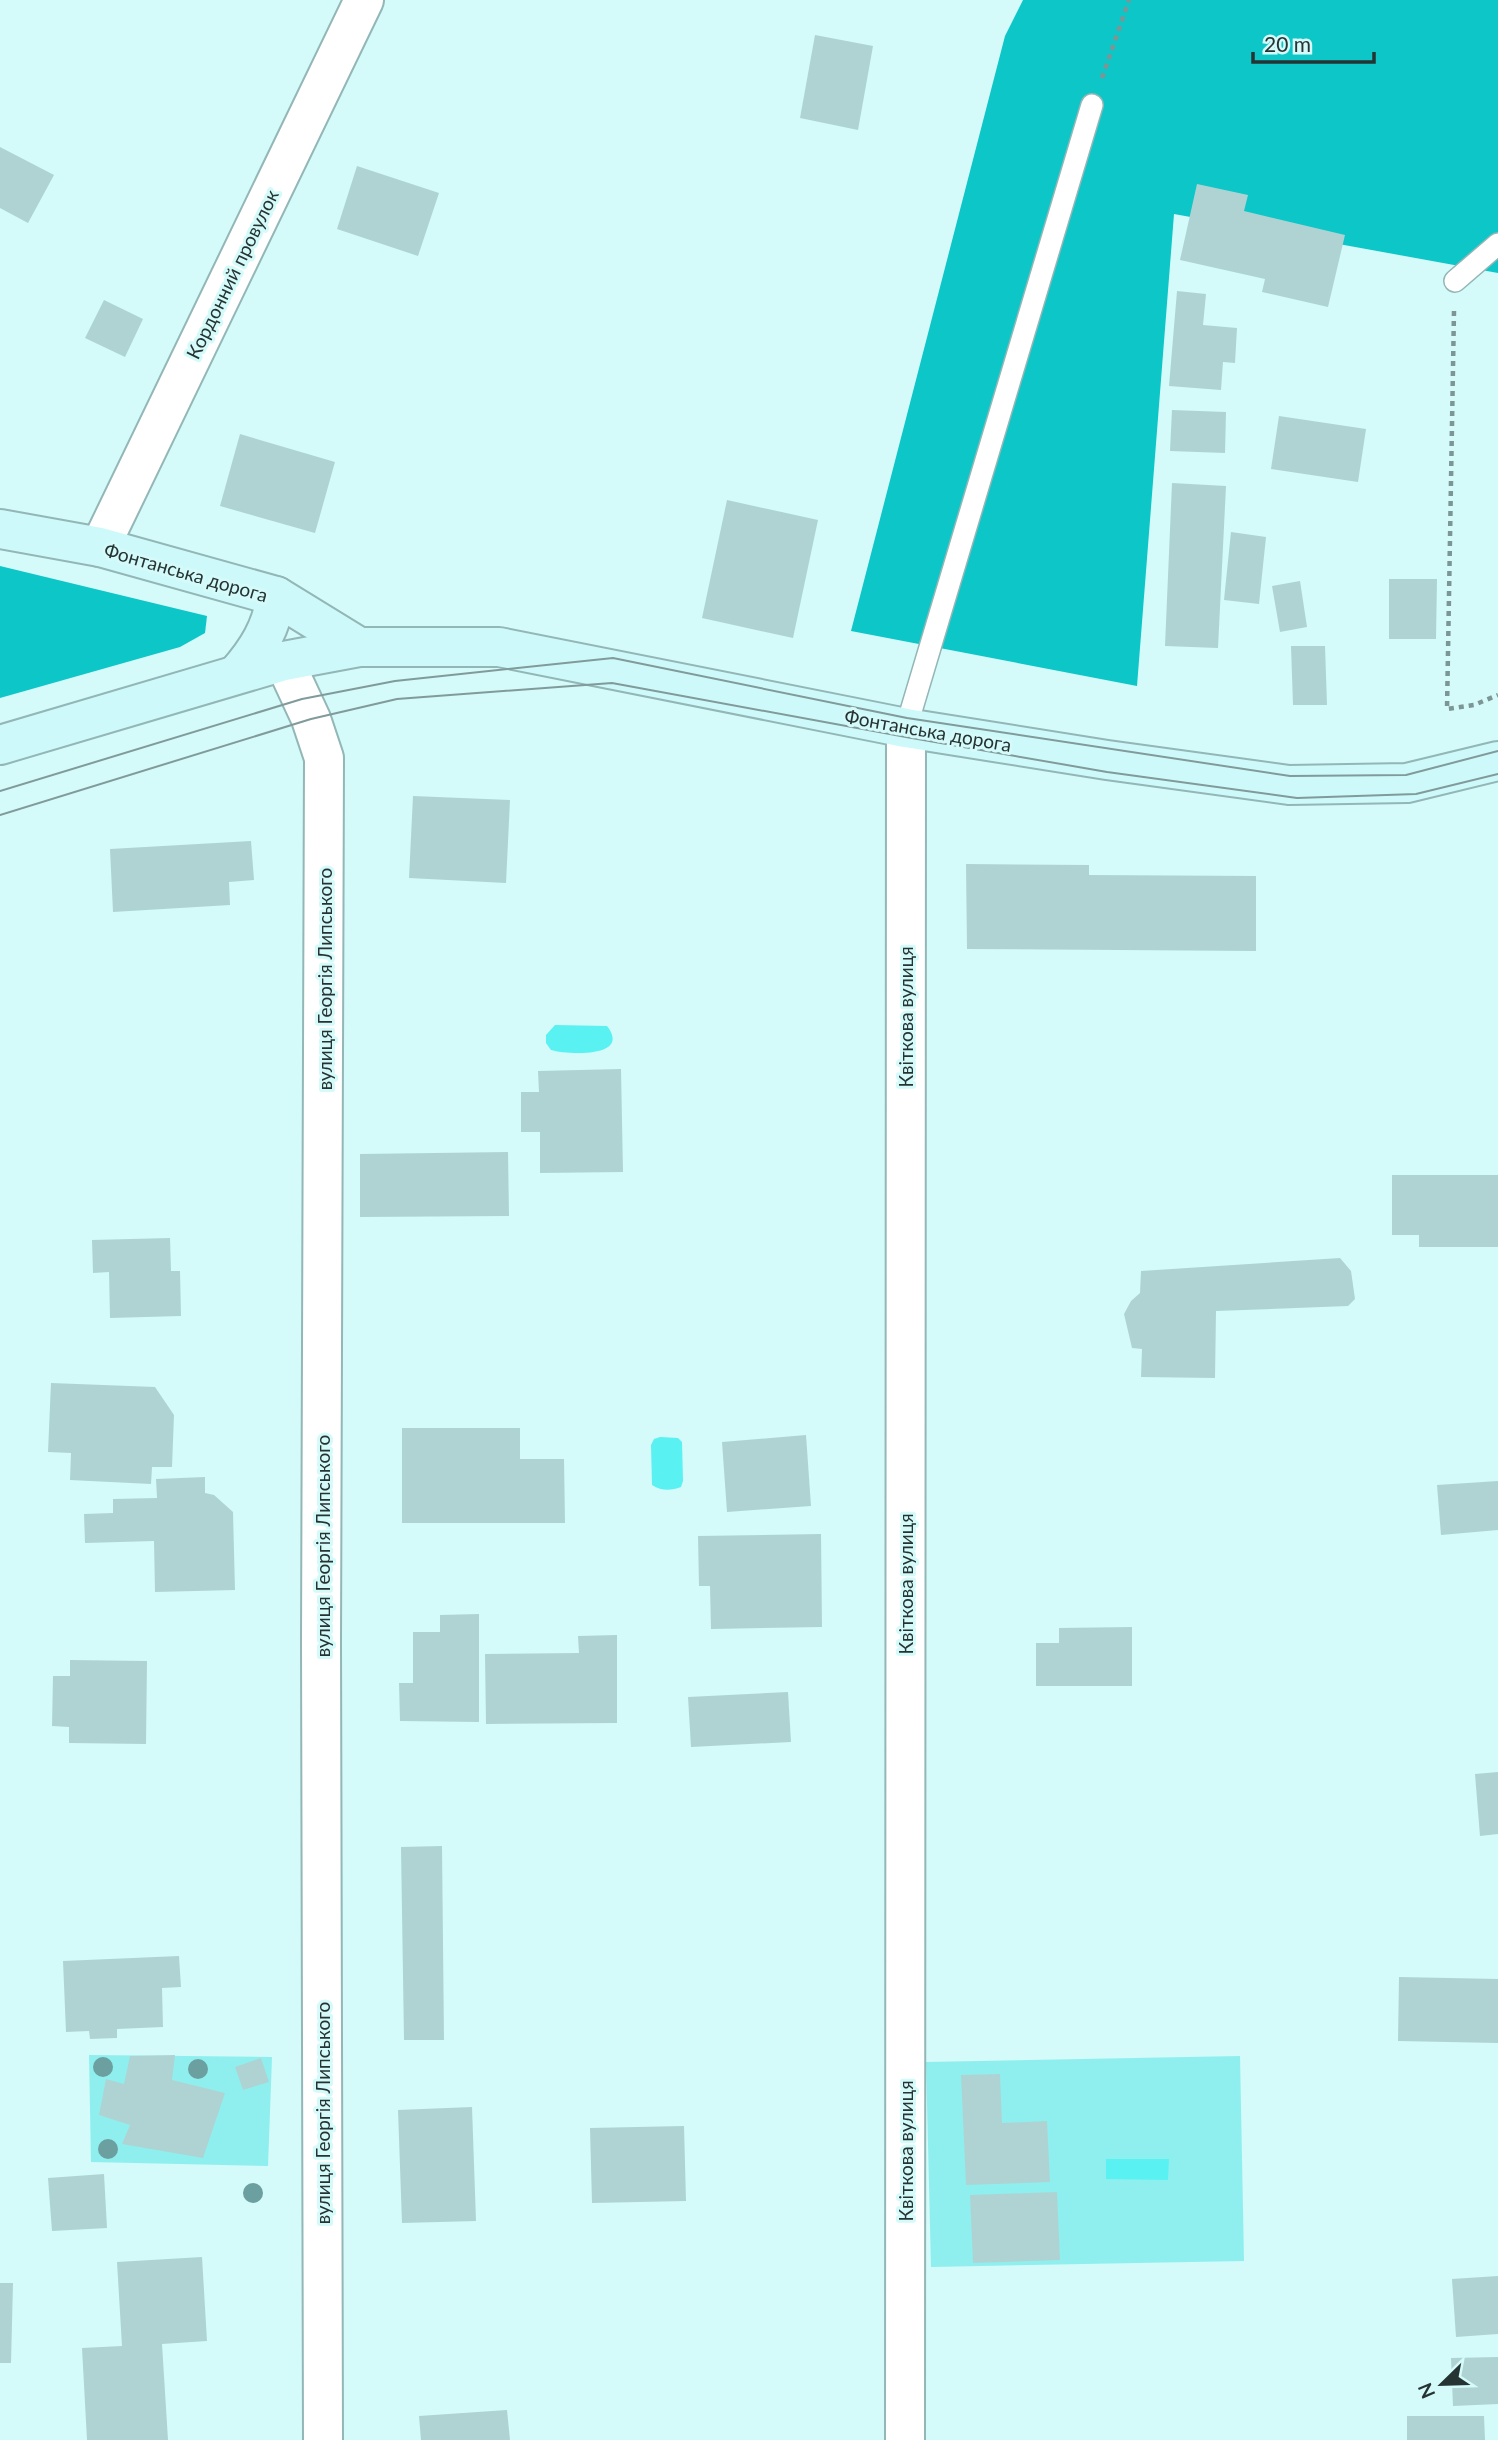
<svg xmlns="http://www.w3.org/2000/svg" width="1498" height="2440" font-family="Lato,sans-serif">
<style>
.green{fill:#8fefef}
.forest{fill:#0dc6c7}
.water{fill:#5af1f2}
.building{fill:#afd3d3}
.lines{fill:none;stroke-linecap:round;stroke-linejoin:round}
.service-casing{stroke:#93b6b6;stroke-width:24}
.minor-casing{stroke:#93b6b6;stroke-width:42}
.tertiary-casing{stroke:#93b6b6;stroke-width:42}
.secondary-casing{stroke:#93b6b6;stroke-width:42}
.path{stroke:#7c9696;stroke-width:4.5;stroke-dasharray:5 5;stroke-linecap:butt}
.service{stroke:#fff;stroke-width:21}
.minor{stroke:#fff;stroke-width:38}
.tertiary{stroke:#fff;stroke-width:38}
.secondary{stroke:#cef9fa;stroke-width:38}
.tram{stroke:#809b9a;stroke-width:2}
.tree{fill:#6ca0a0}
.labels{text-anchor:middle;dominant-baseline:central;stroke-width:6;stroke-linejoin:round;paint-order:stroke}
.street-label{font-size:19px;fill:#253333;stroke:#d4faf9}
</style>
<rect width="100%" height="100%" fill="#d4faf9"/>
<g class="green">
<polygon points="89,2055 272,2057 268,2166 91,2162"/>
<polygon points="1240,2056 1244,2261 931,2267 926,2062"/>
</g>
<g class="forest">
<polygon points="1023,0 1498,0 1498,273 1174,214 1137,686 851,631 1005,36"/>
<polygon points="0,566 207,616 205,633 180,647 0,698"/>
</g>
<g class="water">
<path d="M555 1025 607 1026C632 1058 567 1055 551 1050L546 1043V1035Z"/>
<path d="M660 1437 678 1438 682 1442 683 1481 681 1487C670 1491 662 1491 652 1485L651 1445 654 1439Z"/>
<polygon points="1106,2159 1169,2159 1168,2180 1106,2179"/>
</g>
<g class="building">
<polygon points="815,35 873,46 858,130 800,118"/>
<polygon points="0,147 54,175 28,223 0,208"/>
<polygon points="357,166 439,193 418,256 337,229"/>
<polygon points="1197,184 1248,195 1244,211 1345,235 1328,307 1262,292 1265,279 1180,260"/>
<polygon points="1177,291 1206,294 1203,325 1237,328 1235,363 1223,362 1221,390 1169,386"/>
<polygon points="104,300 143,319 125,357 85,338"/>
<polygon points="1172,410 1226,412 1225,453 1170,451"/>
<polygon points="1279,416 1366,429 1358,482 1271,469"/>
<polygon points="240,434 335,462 315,533 220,506"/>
<polygon points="1172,483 1226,486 1218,648 1165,646"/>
<polygon points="727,500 818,520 793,638 702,618"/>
<polygon points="1231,532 1266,537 1259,604 1224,600"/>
<polygon points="1389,579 1437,579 1436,639 1389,639"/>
<polygon points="1300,581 1307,627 1280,632 1272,586"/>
<polygon points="1291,646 1325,646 1327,705 1293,705"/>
<polygon points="413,796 510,800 506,883 409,878"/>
<polygon points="251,841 254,880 229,882 230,905 113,912 110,849"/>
<polygon points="966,864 1089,865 1089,875 1256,876 1256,951 967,949"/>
<polygon points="621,1069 623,1172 540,1173 540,1132 521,1132 521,1092 539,1092 538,1071"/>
<polygon points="508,1152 509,1216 360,1217 360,1154"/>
<polygon points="1392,1175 1498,1175 1498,1247 1419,1247 1419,1235 1392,1235"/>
<polygon points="170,1238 171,1271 180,1271 181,1316 110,1318 109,1272 93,1273 92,1240"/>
<polygon points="1340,1258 1351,1271 1355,1299 1348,1306 1216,1311 1215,1378 1141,1377 1142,1349 1132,1348 1124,1314 1131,1301 1140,1293 1141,1271"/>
<polygon points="51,1383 155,1387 174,1415 172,1467 152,1467 151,1484 70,1480 71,1453 48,1452"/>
<polygon points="402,1428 520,1428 520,1459 564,1459 565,1523 402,1523"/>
<polygon points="806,1435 811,1506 727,1512 722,1442"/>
<polygon points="205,1477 205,1493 214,1495 233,1512 235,1590 155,1592 154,1541 85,1543 84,1514 113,1513 113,1499 157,1498 156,1479"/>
<polygon points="1498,1481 1498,1530 1441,1535 1437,1485"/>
<polygon points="821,1534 822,1627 711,1629 710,1586 699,1586 698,1536"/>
<polygon points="479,1614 479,1722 400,1721 399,1683 413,1683 413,1632 440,1632 440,1615"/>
<polygon points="1132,1627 1132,1686 1036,1686 1036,1643 1059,1643 1059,1628"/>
<polygon points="617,1635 617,1723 486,1724 485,1654 579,1653 578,1636"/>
<polygon points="70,1660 147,1661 146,1744 69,1743 69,1727 52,1726 53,1676 70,1676"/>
<polygon points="788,1692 791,1742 691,1747 688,1697"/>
<polygon points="1498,1772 1498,1834 1480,1836 1475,1774"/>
<polygon points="442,1846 444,2040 404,2040 401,1847"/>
<polygon points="179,1956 181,1987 162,1988 163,2027 117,2029 117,2038 90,2039 89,2031 66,2032 63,1961"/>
<polygon points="1399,1977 1498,1979 1498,2043 1398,2041"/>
<polygon points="175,2055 172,2080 225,2093 203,2158 122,2144 130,2125 99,2115 106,2079 124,2084 130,2056"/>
<polygon points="261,2058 269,2082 243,2090 235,2067"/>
<polygon points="1000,2074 1002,2123 1047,2121 1050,2182 966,2185 961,2075"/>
<polygon points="472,2107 476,2221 402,2223 398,2110"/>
<polygon points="684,2126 686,2201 592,2203 590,2128"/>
<polygon points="104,2174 107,2228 52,2231 48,2178"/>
<polygon points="1057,2192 1060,2260 973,2263 970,2195"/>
<polygon points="202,2257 207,2341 162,2344 168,2440 87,2440 82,2348 122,2346 117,2262"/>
<polygon points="1498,2276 1498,2334 1456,2337 1452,2279"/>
<polygon points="0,2283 13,2283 11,2363 0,2363"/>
<polygon points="1498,2357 1498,2404 1453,2406 1451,2358"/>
<polygon points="507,2410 510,2440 421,2440 419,2416"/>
<polygon points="1407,2416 1484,2416 1485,2440 1407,2440"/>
</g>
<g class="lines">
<defs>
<g id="service">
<polyline points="1455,281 1498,244"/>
<polyline points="906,728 1092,105"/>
</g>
<g id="minor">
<polyline points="100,547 364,0"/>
<polyline points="905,2440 906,728"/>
</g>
<polyline id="tertiary" points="284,661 311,719 324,758 321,1642 323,2440"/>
<g id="secondary">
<polyline points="0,529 100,547 276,596 359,647"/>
<path d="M237 674C257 651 272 628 276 596"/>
<polyline points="0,745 284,661 359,647 499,647 906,728 1107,760 1289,785 1407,783 1498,761"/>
</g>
</defs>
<use href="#service" class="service-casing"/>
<use href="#minor" class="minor-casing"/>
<use href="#tertiary" class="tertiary-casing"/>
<use href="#secondary" class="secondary-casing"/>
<g class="path">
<polyline points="1102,78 1129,0"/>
<polyline points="1454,311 1447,709 1474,705 1498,695"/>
</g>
<use href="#service" class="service"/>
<use href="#minor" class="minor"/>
<use href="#tertiary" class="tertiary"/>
<use href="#secondary" class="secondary"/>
<g class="tram">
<polyline points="0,791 302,699 395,681 613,658 907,718 1290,776 1406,775 1498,751"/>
<polyline points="0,815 311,719 397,699 612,683 906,737 1107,772 1297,798 1416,794 1498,774"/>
</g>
</g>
<g class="tree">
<circle cx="103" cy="2067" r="10"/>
<circle cx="198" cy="2069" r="10"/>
<circle cx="108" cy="2149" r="10"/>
<circle cx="253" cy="2193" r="10"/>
</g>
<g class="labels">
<g class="street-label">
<text transform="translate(232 274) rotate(-64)">Кордонний провулок</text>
<text transform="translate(186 572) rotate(16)">Фонтанська дорога</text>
<text transform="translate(928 730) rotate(10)">Фонтанська дорога</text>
<text transform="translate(324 979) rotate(-90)">вулиця Георгія Липського</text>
<text transform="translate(905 1017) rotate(-90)">Квіткова вулиця</text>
<text transform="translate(322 1546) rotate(-90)">вулиця Георгія Липського</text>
<text transform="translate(905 1584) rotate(-90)">Квіткова вулиця</text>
<text transform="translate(322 2113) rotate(-90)">вулиця Георгія Липського</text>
<text transform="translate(905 2151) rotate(-90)">Квіткова вулиця</text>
</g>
</g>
<g transform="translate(1442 2384) rotate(247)" stroke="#d4faf9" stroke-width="5" paint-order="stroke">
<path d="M0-5L12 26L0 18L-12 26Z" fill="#253333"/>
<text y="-10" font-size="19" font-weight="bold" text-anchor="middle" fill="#253333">N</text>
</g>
<path d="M1253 52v10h121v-10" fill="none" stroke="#253333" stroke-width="3.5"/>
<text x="1264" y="52" font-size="21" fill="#253333" stroke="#d4faf9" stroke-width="5" paint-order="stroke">20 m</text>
</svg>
